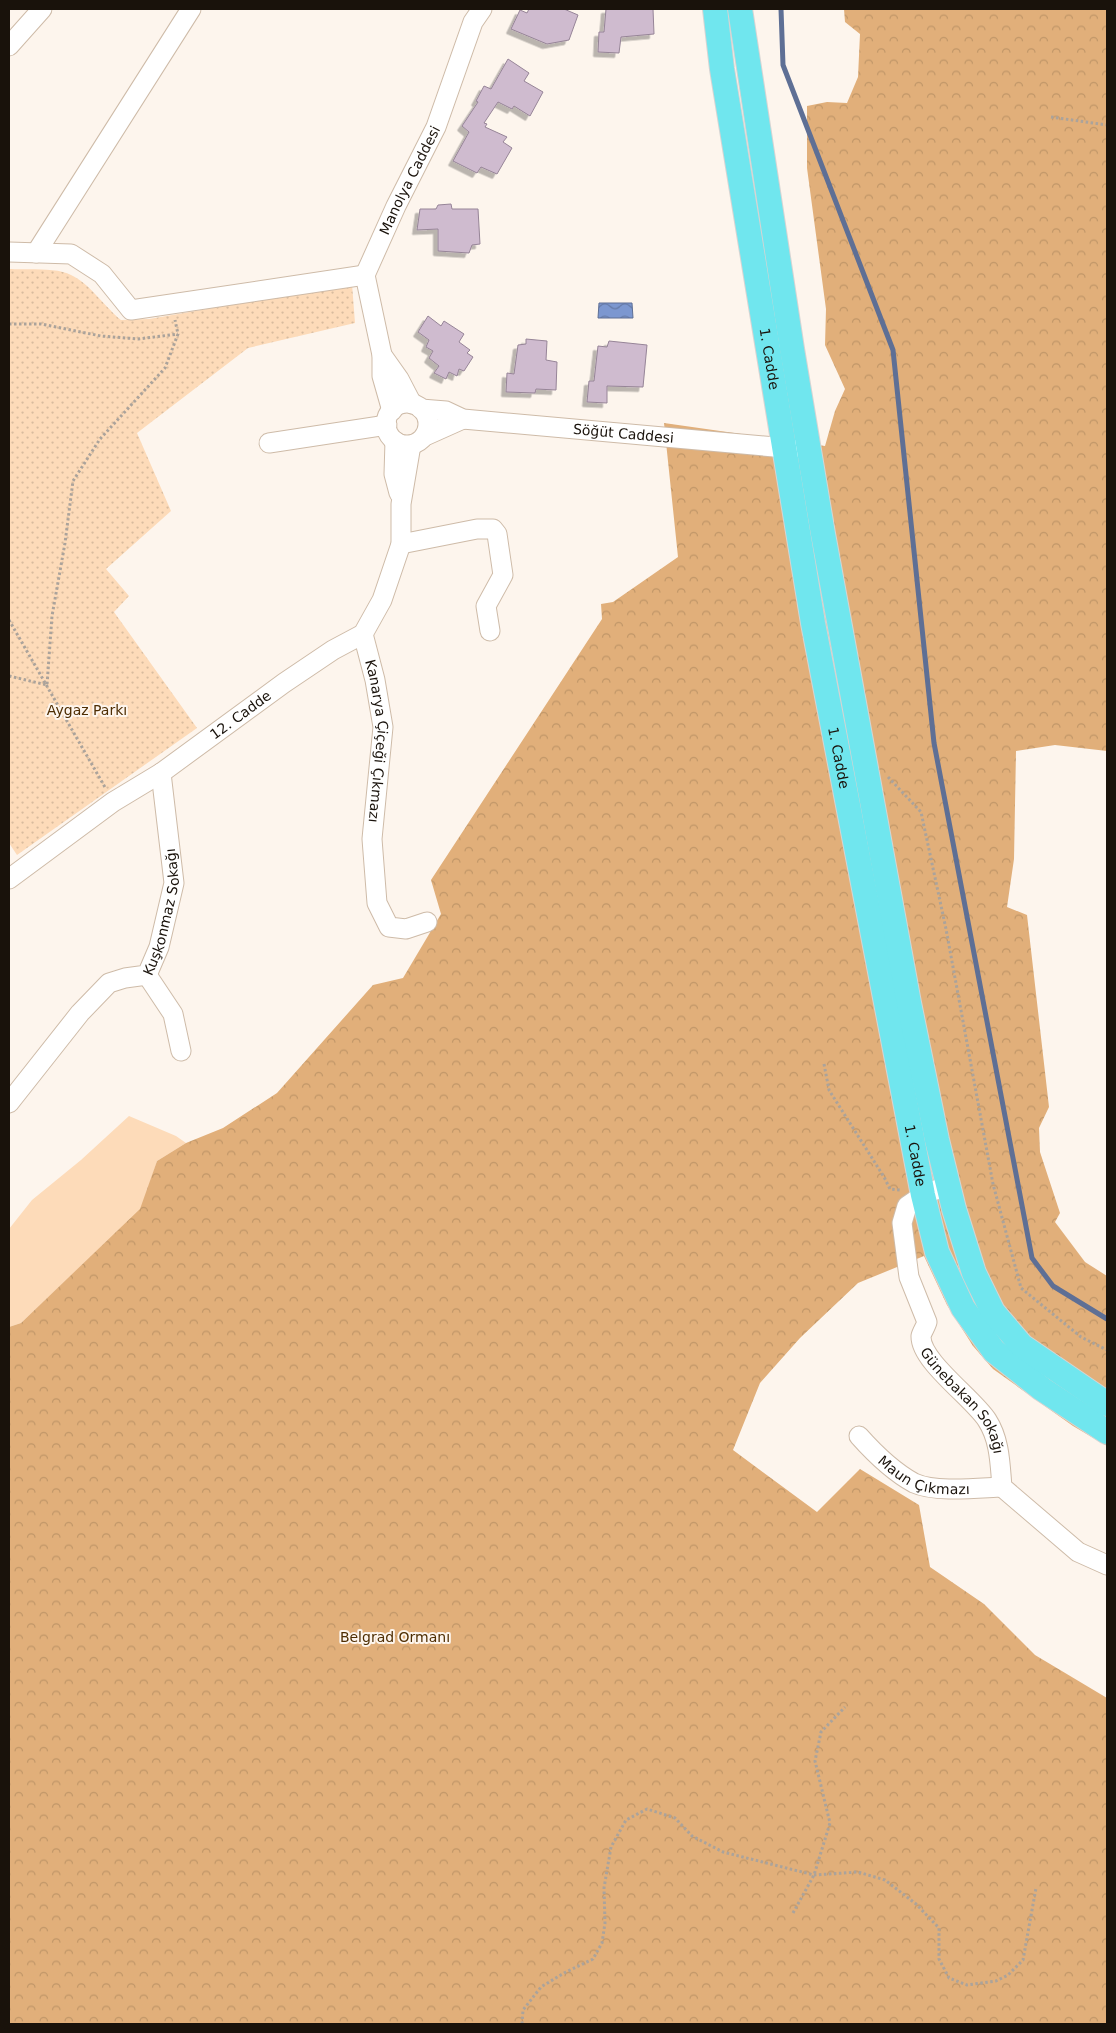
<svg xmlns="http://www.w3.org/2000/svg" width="1116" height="2033" font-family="'DejaVu Sans',sans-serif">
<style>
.green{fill:#fddbb9}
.forest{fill:url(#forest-crowns)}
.park{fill:url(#park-dots)}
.water{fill:url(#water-waves);stroke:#5e6f95}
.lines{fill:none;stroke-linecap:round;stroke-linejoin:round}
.stream{stroke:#5e6f95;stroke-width:5}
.building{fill:#cfbbcf;stroke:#968497;filter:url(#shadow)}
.minor-casing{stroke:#cebba8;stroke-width:21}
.major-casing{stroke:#d6d4d3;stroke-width:26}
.path{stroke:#aba39b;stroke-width:3;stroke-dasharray:2.5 2.5;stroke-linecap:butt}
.minor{stroke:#fff;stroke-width:19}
.major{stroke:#70e6ee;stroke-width:24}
.labels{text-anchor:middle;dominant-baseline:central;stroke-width:4;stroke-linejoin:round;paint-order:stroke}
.street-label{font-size:14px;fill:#19120b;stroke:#fdf5ed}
.park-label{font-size:14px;fill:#4e2d02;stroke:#fdf5ed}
</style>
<defs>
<pattern id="forest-crowns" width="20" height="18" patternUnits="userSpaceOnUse" patternTransform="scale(1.25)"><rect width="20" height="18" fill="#e1af7a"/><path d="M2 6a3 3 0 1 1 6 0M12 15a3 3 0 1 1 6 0" fill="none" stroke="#c09668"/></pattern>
<pattern id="park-dots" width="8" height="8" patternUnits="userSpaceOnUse" patternTransform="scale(1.25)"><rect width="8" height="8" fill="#fddbb9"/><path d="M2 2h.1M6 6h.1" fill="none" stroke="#d8bb9e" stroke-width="1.8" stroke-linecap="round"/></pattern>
<pattern id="water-waves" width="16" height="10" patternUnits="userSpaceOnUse" patternTransform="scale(1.25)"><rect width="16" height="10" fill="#7c97d0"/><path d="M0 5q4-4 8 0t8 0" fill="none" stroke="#657aa7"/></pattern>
<filter id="shadow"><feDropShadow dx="-4.5" dy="4.5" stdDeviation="0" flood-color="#0004"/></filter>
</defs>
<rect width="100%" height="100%" fill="#fdf5ed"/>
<polygon class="green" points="129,1116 176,1136 186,1143 157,1161 141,1209 21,1323 9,1327 9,1229 32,1200 81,1160"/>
<polygon class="forest" points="844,9 1107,9 1107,751 1055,745 1016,751 1014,859 1007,907 1027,915 1049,1107 1039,1128 1040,1152 1060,1213 1055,1222 1085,1262 1107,1276 1107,1446 1073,1426 993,1369 973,1346 947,1305 924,1256 858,1283 800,1338 760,1383 733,1450 817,1512 860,1469 919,1505 930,1567 984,1604 1035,1655 1107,1698 1107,2024 9,2024 9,1327 21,1323 140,1209 157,1161 186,1143 223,1128 277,1093 373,985 403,978 441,914 431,880 602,619 601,604 613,602 678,557 664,423 825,446 835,411 845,389 825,345 826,309 807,168 807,106 827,102 847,103 858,77 860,34 845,22"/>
<path class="park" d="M9 269C26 270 57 267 71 275 89 283 105 307 121 320L149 319 352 284 355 323 248 348 137 433 171 511 106 569 129 596 114 612 197 728 17 855 9 843Z"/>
<polygon class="water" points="599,303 632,303 633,318 598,318"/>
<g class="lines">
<polyline class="stream" points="781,9 783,65 893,350 934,743 1032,1258 1053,1286 1107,1319"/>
</g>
<g class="building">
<polygon points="529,9 564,9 578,15 569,40 547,44 511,29 520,10 527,13"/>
<polygon points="606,9 653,9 654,34 621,37 619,53 598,52 599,32 604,32"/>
<polygon points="508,59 529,73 524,81 543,92 530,116 514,106 512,109 498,102 484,123 487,124 485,127 507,137 503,142 512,148 497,174 481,167 477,173 453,161 469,132 462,126 478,102 476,101 484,86 491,89"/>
<polygon points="451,204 452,209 478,209 480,244 472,245 469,253 438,251 438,229 417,230 420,209 436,209 438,205"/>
<polygon points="428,316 441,326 444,321 464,334 459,342 470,350 467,353 473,357 464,371 459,369 457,376 449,372 446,379 434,373 439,366 429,358 433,351 426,347 429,340 418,332"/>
<polygon points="526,339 547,341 546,360 557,362 556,390 536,389 535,393 506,392 507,373 514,374 518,345 526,344"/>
<polygon points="609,341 647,345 643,387 607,386 607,403 587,402 589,381 594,381 598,346 607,347"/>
</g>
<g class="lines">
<defs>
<g id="minor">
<polyline points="9,46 42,9"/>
<polyline points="9,252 71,254 102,274 131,310 365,275"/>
<polyline points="36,253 191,9"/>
<polyline points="382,355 399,379 412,404"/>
<circle cx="407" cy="424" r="21"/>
<path id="s1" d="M421 409 446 411 463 419 797 449"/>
<path id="s2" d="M392 411 382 376V355L365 275 396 206 436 127 473 22 482 9"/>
<polyline points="425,436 463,419"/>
<polyline points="395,441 394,474 399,493"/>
<polyline points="269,443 387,425"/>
<polyline points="401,544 477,529 493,529 497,534 503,575 486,606 490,631"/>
<path id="s3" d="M363 634 375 680 383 727 372 839 377 903 389 927 406 929 427 922"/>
<path id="s4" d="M9 879 113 802 161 773 284 683 333 650 363 634 382 600 401 544V504L411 445"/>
<polyline points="147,975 173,1014 181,1051"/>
<path id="s5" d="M9 1103 80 1013 109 983 125 978 147 975 159 947 174 883 161 773"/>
<path id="s6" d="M948 1185 923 1195 907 1206 902 1223 909 1277 927 1322C926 1326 922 1332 921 1336 920 1361 973 1398 987 1420 1000 1440 1000 1464 1002 1487L1078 1552 1107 1565"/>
<path id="s7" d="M859 1436C875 1454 892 1471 914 1483 936 1493 978 1488 1002 1487"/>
</g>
<g id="major">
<path id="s8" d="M715 9 722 69 813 623 923 1195 937 1252 963 1308 994 1351 1042 1389 1107 1432"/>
<polyline points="740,9 792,349 823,534 909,1003 937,1140 954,1209 974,1273 993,1312 1022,1346 1107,1404"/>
</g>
</defs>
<use href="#minor" class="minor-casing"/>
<use href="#major" class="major-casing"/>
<g class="path">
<polyline points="1051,117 1107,125"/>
<polyline points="9,324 41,324 101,336 138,339 178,334"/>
<polyline points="9,620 106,789"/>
<polyline points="9,676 47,685 52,616 65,543 73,481 100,439 165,368 178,334 175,320"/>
<polyline points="888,777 921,812 946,929 993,1184 1021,1288 1081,1337 1107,1350"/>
<polyline points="824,1064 829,1090 884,1177 890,1189 900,1190"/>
<polyline points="793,1913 814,1875 830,1823 815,1761 821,1732 845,1707"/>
<polyline points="522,2024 523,2010 541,1987 564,1973 593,1959 602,1943 605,1923 604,1888 611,1847 626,1820 647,1809 675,1818 692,1836 723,1852 814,1875 858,1872 885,1880 916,1904 939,1928 939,1959 949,1978 967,1985 996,1981 1008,1975 1023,1960 1036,1888"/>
</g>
<use href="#minor" class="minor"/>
<use href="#major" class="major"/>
</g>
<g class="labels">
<g class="street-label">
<text stroke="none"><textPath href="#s2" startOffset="244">Manolya Caddesi</textPath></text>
<text stroke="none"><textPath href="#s8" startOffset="354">1. Cadde</textPath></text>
<text stroke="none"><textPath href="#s1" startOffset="205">Söğüt Caddesi</textPath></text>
<text stroke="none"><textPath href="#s4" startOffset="284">12. Cadde</textPath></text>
<text stroke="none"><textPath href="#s3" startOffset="109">Kanarya Çiçeği Çıkmazı</textPath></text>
<text stroke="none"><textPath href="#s8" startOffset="759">1. Cadde</textPath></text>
<text stroke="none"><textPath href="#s5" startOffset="261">Kuşkonmaz Sokağı</textPath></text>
<text stroke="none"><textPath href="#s8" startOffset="1164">1. Cadde</textPath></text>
<text stroke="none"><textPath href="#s6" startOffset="261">Günebakan Sokağı</textPath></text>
<text stroke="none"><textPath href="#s7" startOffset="80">Maun Çıkmazı</textPath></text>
</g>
<g class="park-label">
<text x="87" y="710">Aygaz Parkı</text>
<text x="395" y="1637">Belgrad Ormanı</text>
</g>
</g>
<rect width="1116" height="2033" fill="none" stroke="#19120b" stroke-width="20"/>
</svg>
